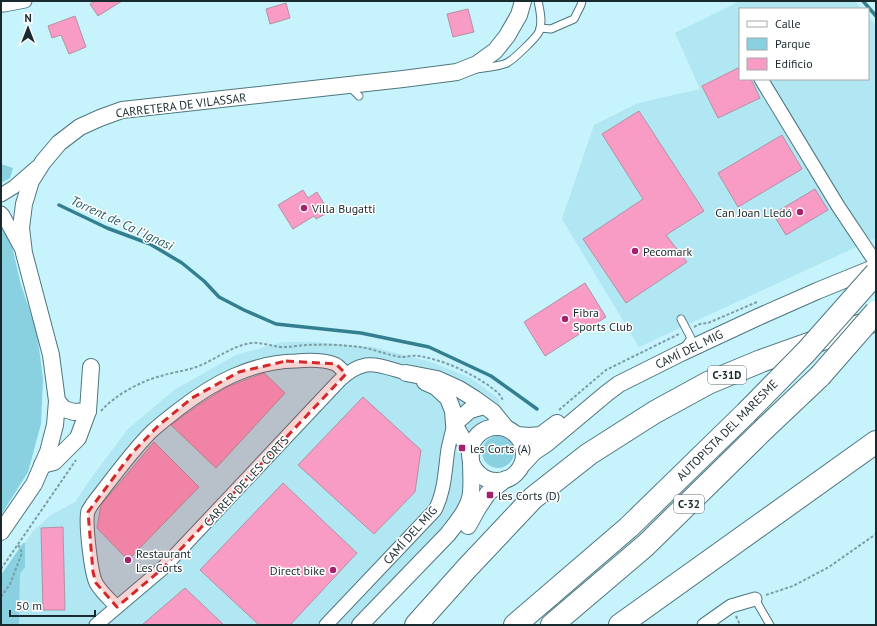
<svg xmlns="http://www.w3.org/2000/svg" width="877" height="626" font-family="'PT Sans',sans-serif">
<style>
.built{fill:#b1e6f3}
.green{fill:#89d1e1}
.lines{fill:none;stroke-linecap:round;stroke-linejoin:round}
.stream{stroke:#347f8f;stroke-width:3.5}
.building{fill:#f89cc6;stroke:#b491a0}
.service-casing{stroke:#4e767f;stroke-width:9}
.minor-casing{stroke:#4e767f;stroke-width:15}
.tertiary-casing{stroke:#4e767f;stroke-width:18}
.motorway-casing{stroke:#4e767f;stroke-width:24}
.path{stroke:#7d9da5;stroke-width:2;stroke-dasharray:3 2;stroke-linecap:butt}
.service{stroke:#fff;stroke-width:7}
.minor{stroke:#fff;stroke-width:13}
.tertiary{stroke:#fff;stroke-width:16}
.motorway{stroke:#fff;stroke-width:22}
.motorway-bridge-casing{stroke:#4e767f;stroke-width:24;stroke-linecap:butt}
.motorway-bridge{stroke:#fff;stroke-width:22}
.marked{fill:#d62828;fill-opacity:0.2;stroke:#d62828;stroke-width:3;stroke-dasharray:8 5;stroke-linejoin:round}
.poi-dot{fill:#a5216d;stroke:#fff;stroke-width:1.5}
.labels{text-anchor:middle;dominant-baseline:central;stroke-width:3;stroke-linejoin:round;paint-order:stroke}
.shield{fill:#fff;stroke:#5e6a6d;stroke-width:1}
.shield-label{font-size:11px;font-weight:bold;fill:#192a2e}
.street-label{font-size:12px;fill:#192a2e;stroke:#fff}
.poi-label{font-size:12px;fill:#192a2e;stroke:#fff;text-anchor:start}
.water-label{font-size:13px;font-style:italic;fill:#245b67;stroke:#fff}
</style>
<rect width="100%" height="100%" fill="#c7f3fd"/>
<g class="built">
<polygon points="740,1 855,1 862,9 740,9 740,79 868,79 868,16 876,26 876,238 639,347 562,219 594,125 638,103 700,89 675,33"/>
<polygon points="283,342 313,342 373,347 431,362 471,378 499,399 501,413 469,435 463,461 465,470 463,499 445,528 353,625 19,625 20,574 25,567 25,543 33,531 51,515 75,502 89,481 128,429 174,390 236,355"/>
</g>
<g class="green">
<polygon points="1,164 13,168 10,178 1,183"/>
<polygon points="1,226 11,242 21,285 37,332 43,379 41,424 28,472 1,515"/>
<circle cx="498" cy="452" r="16"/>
<polygon points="23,543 25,543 25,567 20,574 19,625 1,625 1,575"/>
</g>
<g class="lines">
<g class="stream">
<polyline points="863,1 876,16"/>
<polyline points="59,205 107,228 150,244 182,263 204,281 219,297 244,310 276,324 361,333 429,347 491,376 537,409"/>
</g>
</g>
<g class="building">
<polygon points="95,1 122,1 98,16 90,4"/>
<polygon points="286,3 290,18 270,24 266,9"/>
<polygon points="468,9 474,32 453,37 447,14"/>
<polygon points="75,16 86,47 69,54 61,35 52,38 48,26"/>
<polygon points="740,67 740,79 751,79 760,98 718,118 702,86"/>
<polygon points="639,111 704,211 666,235 687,262 626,303 583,239 643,199 602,134"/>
<polygon points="782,135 802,169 738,207 718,173"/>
<polygon points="815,189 828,210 786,235 773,214"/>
<polygon points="303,190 308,198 317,192 329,212 316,219 314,216 293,229 278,205"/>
<polygon points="585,283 606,317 545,356 524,322"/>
<polygon points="264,373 285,393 216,468 171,425 197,406 225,388 237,383"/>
<polygon points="363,397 421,450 415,492 374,534 298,465"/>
<polygon points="154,442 199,487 128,560 97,528 99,516 101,505"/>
<polygon points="283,483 357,553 290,625 259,625 200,570"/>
<polygon points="63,527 65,610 43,610 41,528"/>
<polygon points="185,588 224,625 142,625"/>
</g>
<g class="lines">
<defs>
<g id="service">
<polyline points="540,28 551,29 574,19 581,5 582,1"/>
<path d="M476 69C484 68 500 66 507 63 514 59 535 39 539 32 543 23 540 10 538 1"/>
<polyline points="349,86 359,96"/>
<polyline points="681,319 691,338 684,348"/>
<polyline points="755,599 770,625"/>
</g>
<g id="minor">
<polyline points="1,5 4,5 25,1"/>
<polyline points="761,79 838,206 874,260"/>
<polyline points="1,195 14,187 37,167"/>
<polyline points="1,213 3,215 22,250"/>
<path d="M117 607C110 600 101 592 96 583 91 573 85 522 88 511 89 509 91 506 93 503 111 480 128 456 149 434 158 425 169 417 179 409 214 382 251 362 296 361 307 360 324 360 335 364 339 366 343 371 346 374"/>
<path d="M96 625 162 569 339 381C346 374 355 367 366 365 377 363 394 370 406 373"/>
<path d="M326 625 435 510C445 491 445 469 448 449 450 440 452 432 454 424"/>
<polyline points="704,625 731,606 755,599"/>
</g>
<g id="tertiary">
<polyline points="406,373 437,379 459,389 475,399 493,412 506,428"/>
<polyline points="425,382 436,387 448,398 453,411 454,424 471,453"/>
<polyline points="57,401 64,409 74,412 88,411"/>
<polyline points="454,424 470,410 484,406"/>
<circle cx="497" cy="454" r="27"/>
<polyline points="517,435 529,436 541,435 557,423"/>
<polyline points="523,464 534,452 546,444 607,393 619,384 681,353 756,318 817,291 876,267"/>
<polyline points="42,465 54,462 78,438 88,411 91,367"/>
<polyline points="468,526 478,508 488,493 506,479"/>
<polyline points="1,532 34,484 48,452 55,425 57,401 51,355 24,253 21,228 24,204 31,181 43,162 59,143 80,127 100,118 122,110 403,79 457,72 477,64 495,51 507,36 519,15 523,1"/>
<path d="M360 625 448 534C457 522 469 509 471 493 472 482 471 470 471 459"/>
</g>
<g id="motorway">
<polyline points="416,625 467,568 533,498 589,454 655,412 708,383 761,361 873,321"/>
<polyline points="515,625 629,527 746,413"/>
<polyline points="552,625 646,545 761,432 820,376"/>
<polyline points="620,625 876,442"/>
</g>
</defs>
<use href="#service" class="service-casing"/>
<use href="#minor" class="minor-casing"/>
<use href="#tertiary" class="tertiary-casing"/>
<use href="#motorway" class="motorway-casing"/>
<g class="path">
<polyline points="694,327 700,324 708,323 757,302"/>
<polyline points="559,410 606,370 679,334"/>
<path d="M101 411C115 395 141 381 161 376 173 372 186 371 199 366 216 359 232 346 251 343 263 342 273 347 284 347 292 347 300 345 308 345 325 344 343 345 360 347 374 349 387 355 401 357 407 357 413 355 419 356 443 360 467 371 488 385 494 390 502 394 503 402"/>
<polyline points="1,569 76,460"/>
<polyline points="766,595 793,586 829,567 876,534"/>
<polyline points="1,597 10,584 22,553 18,544"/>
<polyline points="736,616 740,625"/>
</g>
<use href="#service" class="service"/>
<use href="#minor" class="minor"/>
<use href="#tertiary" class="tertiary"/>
<use href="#motorway" class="motorway"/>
<defs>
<g id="motorway-bridge">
<polyline points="820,376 876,312"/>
<polyline points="746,413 806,352 876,273"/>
</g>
</defs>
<use href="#motorway-bridge" class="motorway-bridge-casing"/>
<use href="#motorway-bridge" class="motorway-bridge"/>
</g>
<path class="marked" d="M286 361 336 364 346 374 162 569 117 607 96 583 93 572 88 512 132 453 158 426 192 398 239 372Z"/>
<g class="poi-dot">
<circle cx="304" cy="208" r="4"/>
<circle cx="800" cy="212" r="4"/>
<circle cx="635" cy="251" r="4"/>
<circle cx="565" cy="319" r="4"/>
<rect x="458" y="444" width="8" height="8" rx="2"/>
<rect x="486" y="491" width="8" height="8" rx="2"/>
<circle cx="128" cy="560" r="4"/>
<circle cx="333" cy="570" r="4"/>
</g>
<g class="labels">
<g class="shield">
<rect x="708" y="366" width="38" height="18" rx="3"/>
<rect x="674" y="495" width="30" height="18" rx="3"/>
</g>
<g class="shield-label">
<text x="727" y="375">C-31D</text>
<text x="689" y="504">C-32</text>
</g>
<g class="street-label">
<text transform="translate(181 105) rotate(-7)">CARRETERA DE VILASSAR</text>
<text transform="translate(689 349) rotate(-26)">CAMÍ DEL MIG</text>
<text transform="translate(727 430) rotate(-45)">AUTOPISTA DEL MARESME</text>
<text transform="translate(246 481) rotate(-47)">CARRER DE LES CORTS</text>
<text transform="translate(410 535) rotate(-48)">CAMÍ DEL MIG</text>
</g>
<g class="poi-label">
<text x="312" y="208">Villa Bugatti</text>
<text x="792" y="212" text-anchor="end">Can Joan Lledó</text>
<text x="643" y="251">Pecomark</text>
<text x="573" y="312">Fibra<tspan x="573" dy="14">Sports Club</tspan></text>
<text x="470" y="448">les Corts (A)</text>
<text x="498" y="495">les Corts (D)</text>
<text x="136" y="553">Restaurant<tspan x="136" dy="14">Les Corts</tspan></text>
<text x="325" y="570" text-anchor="end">Direct bike</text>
</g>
<g class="water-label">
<text transform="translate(122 223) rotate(25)">Torrent de Ca l'Ignasi</text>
</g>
</g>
<rect width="877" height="626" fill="none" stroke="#192a2e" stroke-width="4"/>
<rect x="739" y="8" width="130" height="72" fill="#ffffff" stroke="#a3aaab"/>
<rect x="747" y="21" width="20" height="6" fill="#ffffff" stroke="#a3aaab"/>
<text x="775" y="28" font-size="12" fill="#192a2e">Calle</text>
<rect x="747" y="38" width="20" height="12" fill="#89d1e1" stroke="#a3aaab"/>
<text x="775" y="48" font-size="12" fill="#192a2e">Parque</text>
<rect x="747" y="58" width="20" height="12" fill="#f89cc6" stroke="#a3aaab"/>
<text x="775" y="68" font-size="12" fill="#192a2e">Edificio</text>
<g transform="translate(28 28)" stroke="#ffffff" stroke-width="3" paint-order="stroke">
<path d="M0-3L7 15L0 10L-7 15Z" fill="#192a2e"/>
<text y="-6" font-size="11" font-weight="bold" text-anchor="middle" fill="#192a2e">N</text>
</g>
<path d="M10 610v6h85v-6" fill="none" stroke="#192a2e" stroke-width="2"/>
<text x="16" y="610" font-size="12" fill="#192a2e" stroke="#ffffff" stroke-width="3" paint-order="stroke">50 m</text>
</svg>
